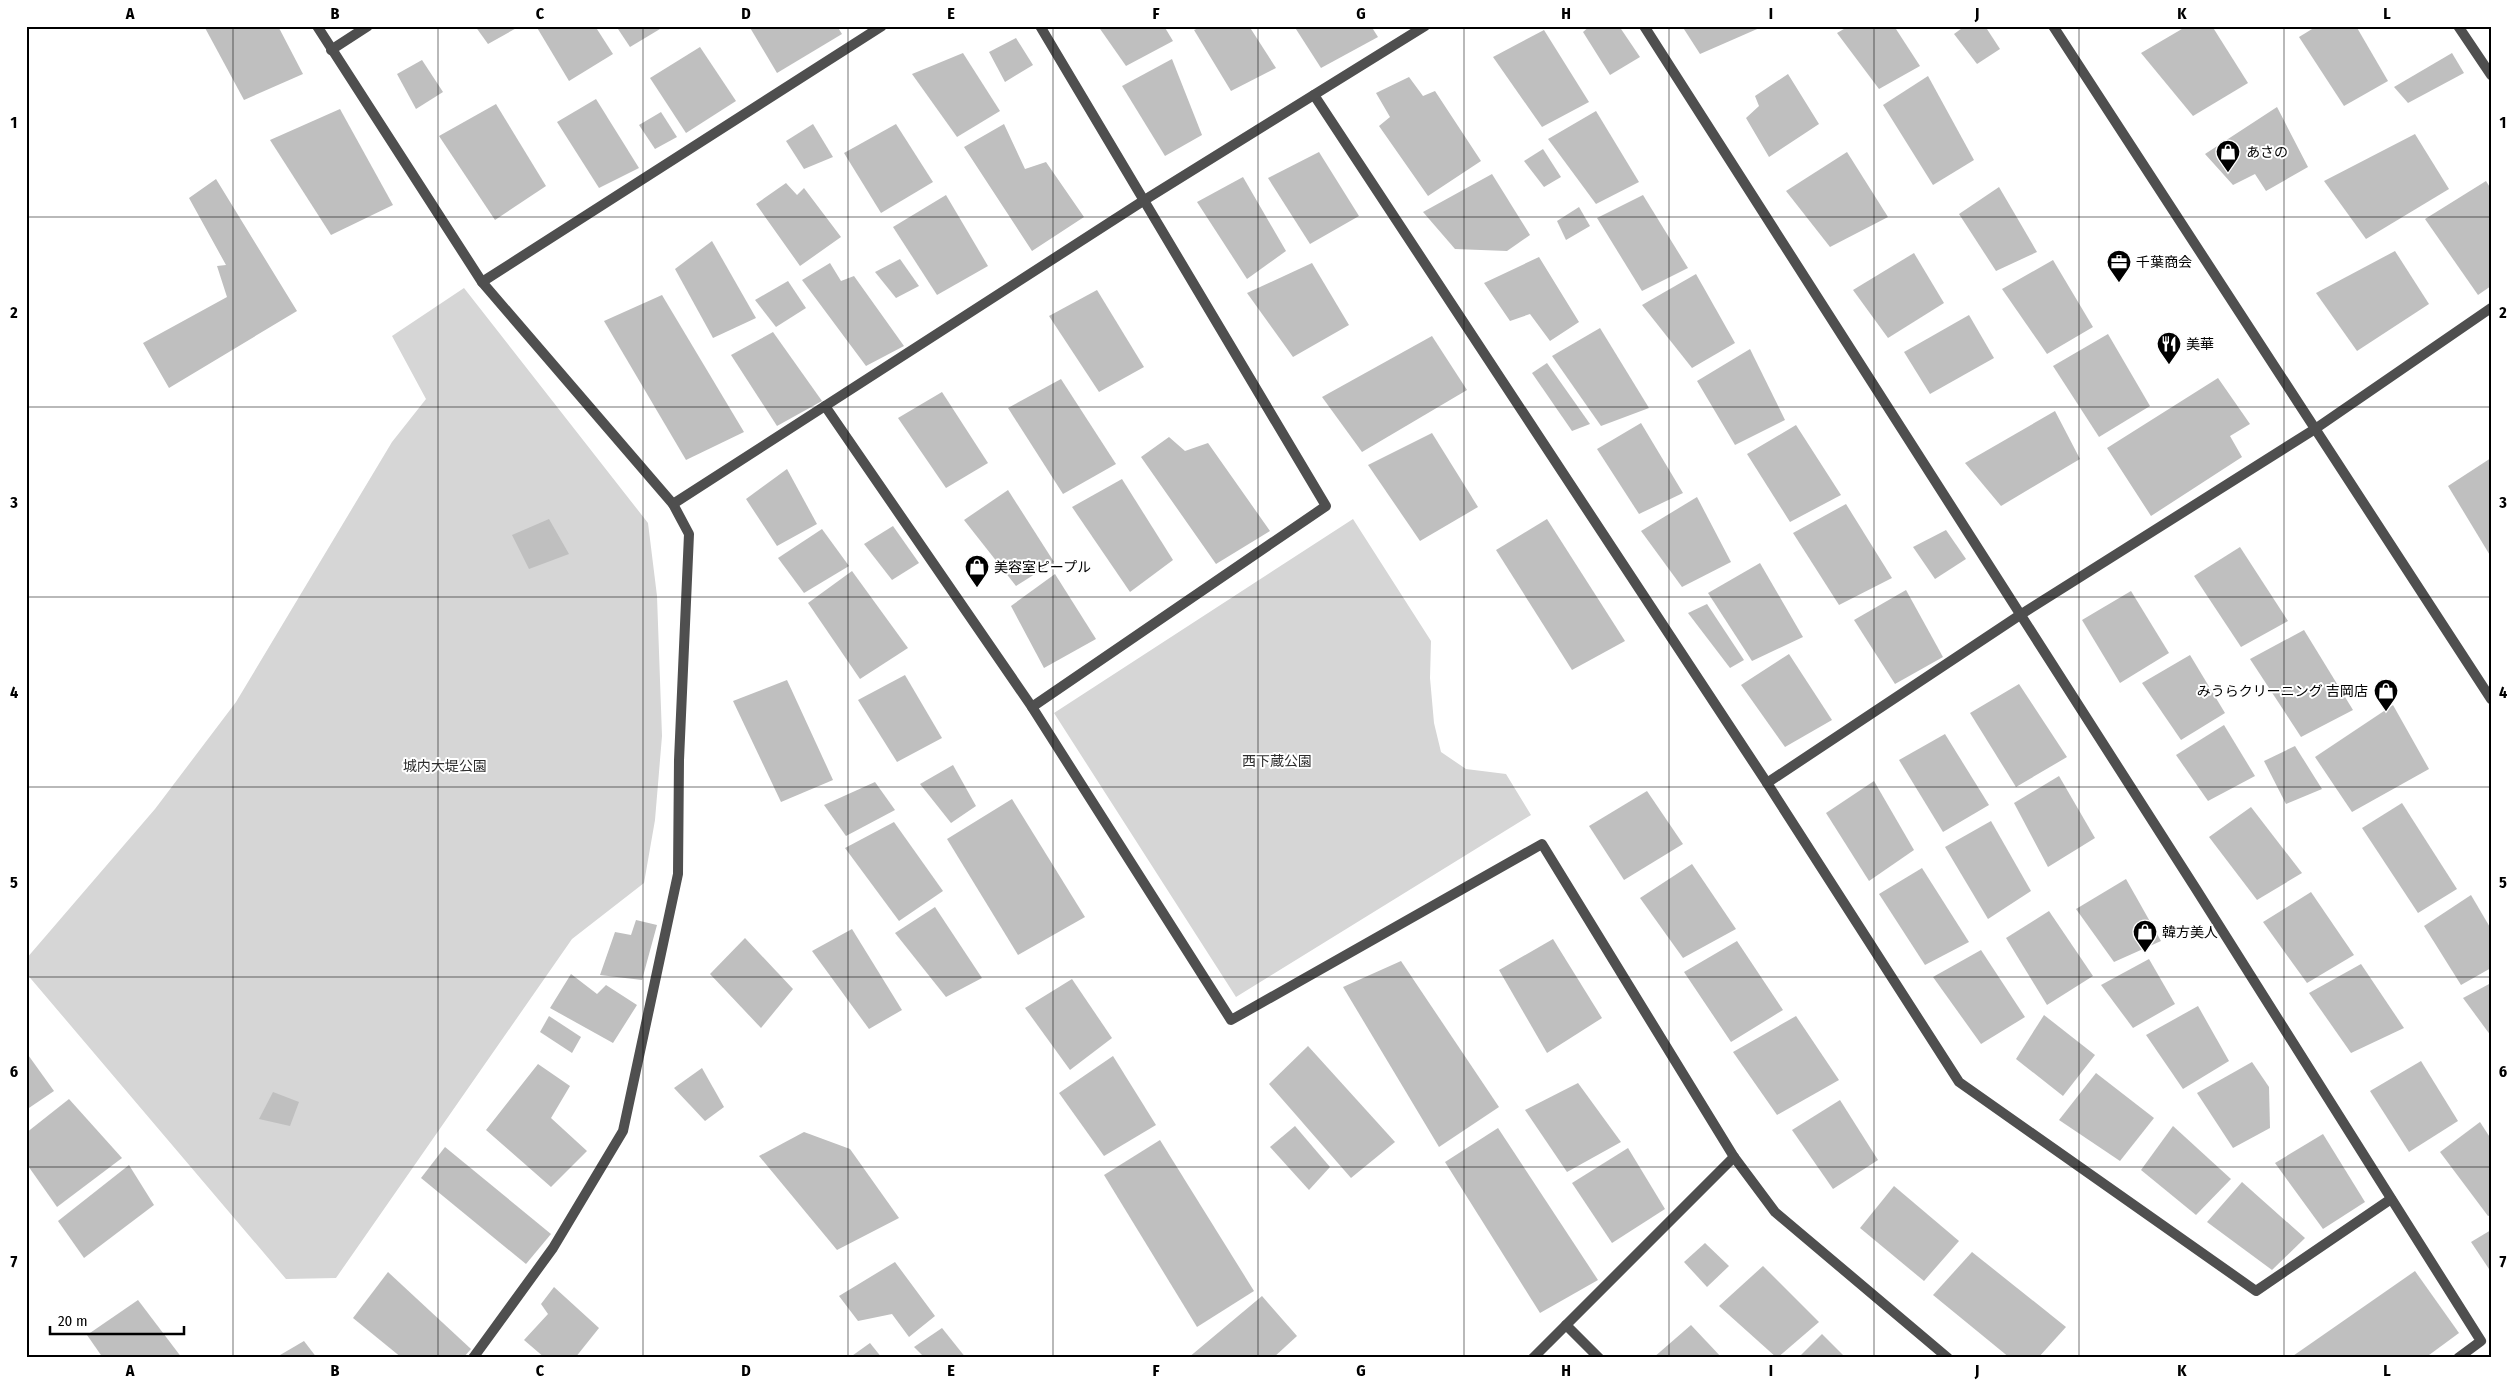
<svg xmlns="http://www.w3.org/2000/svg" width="2517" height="1384" font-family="'Fira Sans Condensed','Noto Sans JP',sans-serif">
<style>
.green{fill:#d6d6d6}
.building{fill:#bfbfbf}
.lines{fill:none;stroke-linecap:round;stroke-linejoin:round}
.minor{stroke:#4f4f4f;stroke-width:10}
.tertiary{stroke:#4f4f4f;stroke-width:10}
.grid{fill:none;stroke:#000;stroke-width:1;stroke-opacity:0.55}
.labels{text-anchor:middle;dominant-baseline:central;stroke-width:4;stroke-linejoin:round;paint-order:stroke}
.poi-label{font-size:14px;fill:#000;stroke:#fff;text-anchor:start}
.park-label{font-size:14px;fill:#2d2d2d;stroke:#fff}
.neatline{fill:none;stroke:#000;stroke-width:2}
.grid-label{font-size:16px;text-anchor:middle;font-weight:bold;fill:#000}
</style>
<rect width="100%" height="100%" fill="#fff"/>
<g class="green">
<polygon points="464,288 648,523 657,596 662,736 655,820 644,883 572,939 336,1278 286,1279 26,973 26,959 155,809 236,702 392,442 426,399 392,336"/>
<polygon points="1353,519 1431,641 1430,678 1434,723 1441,752 1466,769 1506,774 1531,815 1236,997 1054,713"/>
</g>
<g class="building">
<polygon points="204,26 278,26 303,74 244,100"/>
<polygon points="475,26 520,26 488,44"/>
<polygon points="536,26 595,26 613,54 569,81"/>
<polygon points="616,26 665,26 630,47"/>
<polygon points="749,26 837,26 842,34 777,73"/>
<polygon points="1098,26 1164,26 1173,41 1126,66"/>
<polygon points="1203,26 1249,26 1276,68 1231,91 1194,30"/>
<polygon points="1294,26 1371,26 1378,37 1321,68"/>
<polygon points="1590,26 1619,26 1640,57 1610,75 1583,32"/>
<polygon points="1682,26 1764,26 1700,54"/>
<polygon points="1849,26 1894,26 1920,66 1879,89 1837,33"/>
<polygon points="1965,26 1985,26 2000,49 1977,64 1954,34"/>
<polygon points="2187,26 2212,26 2248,83 2193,116 2141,53"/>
<polygon points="2317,26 2356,26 2388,81 2344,106 2299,37"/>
<polygon points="1544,30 1589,102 1542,127 1493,57"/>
<polygon points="1016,38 1033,65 1005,82 989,52"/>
<polygon points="700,47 736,101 686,133 650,78"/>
<polygon points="963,53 1000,111 957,137 912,74"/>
<polygon points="2452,53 2464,73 2408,103 2394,87"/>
<polygon points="1172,59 1202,135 1165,156 1122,86"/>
<polygon points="422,60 443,92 416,109 397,74"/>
<polygon points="1788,74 1819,124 1769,157 1746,118 1759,106 1755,96"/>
<polygon points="1928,76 1974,160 1933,185 1883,105"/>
<polygon points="1409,77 1423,96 1435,91 1481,161 1428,196 1379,126 1390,117 1376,93"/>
<polygon points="596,99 639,168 599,188 557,122"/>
<polygon points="496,104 546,186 495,220 439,136"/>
<polygon points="2277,107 2308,167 2266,191 2255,174 2233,185 2205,154"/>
<polygon points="340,109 393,205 331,235 270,140"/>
<polygon points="1596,111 1639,182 1596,204 1548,139"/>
<polygon points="661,112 677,137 655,149 639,125"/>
<polygon points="813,124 833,157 804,169 786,141"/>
<polygon points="896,124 933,182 881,213 844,153"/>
<polygon points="1004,124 1025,169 1046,162 1084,217 1032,251 964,147"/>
<polygon points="2415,134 2449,189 2366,239 2324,181"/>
<polygon points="1543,149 1561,177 1544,187 1524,161"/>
<polygon points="1319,152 1359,216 1310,244 1268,178"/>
<polygon points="1847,152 1888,217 1830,247 1786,191"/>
<polygon points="1492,174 1530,235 1507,251 1455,249 1423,212"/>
<polygon points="1243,177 1286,251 1247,279 1197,202"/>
<polygon points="216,179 297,311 169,388 143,343 227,297 217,266 226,265 189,198"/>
<polygon points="2486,181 2491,189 2491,286 2478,295 2425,219"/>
<polygon points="786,183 797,195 804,188 841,237 800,266 756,204"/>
<polygon points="1999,187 2037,252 1996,271 1959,214"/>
<polygon points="946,195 988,266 937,295 893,227"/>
<polygon points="1643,195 1688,268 1642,291 1597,218"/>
<polygon points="1579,207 1590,226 1566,240 1557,221"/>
<polygon points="712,241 756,318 713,338 675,269"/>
<polygon points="2395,251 2429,304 2357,351 2316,293"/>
<polygon points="1914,253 1944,303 1888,338 1853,290"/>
<polygon points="1539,257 1579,322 1550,341 1530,314 1510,321 1484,283"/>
<polygon points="900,259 919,286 896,298 875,272"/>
<polygon points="2053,260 2093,327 2047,354 2002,289"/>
<polygon points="830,263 841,281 854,276 904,346 866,366 802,280"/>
<polygon points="1312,263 1349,325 1293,357 1247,293"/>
<polygon points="1696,274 1735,343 1692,368 1642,305"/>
<polygon points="788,281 806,308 776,327 755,300"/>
<polygon points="1097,290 1144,367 1099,392 1049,316"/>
<polygon points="662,295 744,432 686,460 604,321"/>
<polygon points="1969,315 1994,358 1930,394 1904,352"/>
<polygon points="1600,328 1649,408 1601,426 1552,356"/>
<polygon points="773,332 822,401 777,426 731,355"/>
<polygon points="2108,334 2150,406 2099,437 2053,366"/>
<polygon points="1432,336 1467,390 1362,452 1322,397"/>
<polygon points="1750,349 1785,420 1735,445 1697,381"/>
<polygon points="1547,363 1590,424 1572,431 1532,373"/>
<polygon points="2218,378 2250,424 2230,436 2242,457 2151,516 2107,448"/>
<polygon points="1061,379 1116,464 1063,494 1008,408"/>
<polygon points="942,392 988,463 946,488 898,418"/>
<polygon points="2055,411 2080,459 2001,506 1965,463"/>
<polygon points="1641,423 1683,493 1639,514 1597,449"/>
<polygon points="1796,425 1841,495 1790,522 1747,454"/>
<polygon points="1432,433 1478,507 1420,541 1368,465"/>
<polygon points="1169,437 1185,451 1208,443 1270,531 1216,564 1141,457"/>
<polygon points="2491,458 2491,557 2448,486"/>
<polygon points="787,469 817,524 777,546 746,499"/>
<polygon points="1122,479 1173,560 1130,592 1072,507"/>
<polygon points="1008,490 1054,562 1016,586 964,520"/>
<polygon points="1697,497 1731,562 1682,587 1641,531"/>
<polygon points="1846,504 1892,578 1839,605 1793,533"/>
<polygon points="549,519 569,554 529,569 512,535"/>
<polygon points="1547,519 1625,641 1572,670 1496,550"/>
<polygon points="893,526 919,563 892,580 864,544"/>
<polygon points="822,529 849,566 804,593 778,558"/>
<polygon points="1946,530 1966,559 1935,579 1913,547"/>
<polygon points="2240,547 2288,621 2241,647 2194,576"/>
<polygon points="1760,563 1803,637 1752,661 1708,593"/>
<polygon points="852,571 908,648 860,679 808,603"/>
<polygon points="1055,574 1096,639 1044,668 1011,606"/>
<polygon points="1906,590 1943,657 1895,684 1854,620"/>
<polygon points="2131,591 2169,653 2120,683 2082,620"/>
<polygon points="1707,604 1744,660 1730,668 1688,613"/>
<polygon points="2304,630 2353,710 2301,737 2250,659"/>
<polygon points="1789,654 1832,720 1785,747 1741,685"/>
<polygon points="2190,655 2225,713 2181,740 2142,683"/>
<polygon points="905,675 942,738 897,762 858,700"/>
<polygon points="787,680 833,780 781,802 733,701"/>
<polygon points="2019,684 2067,757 2016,787 1970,713"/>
<polygon points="2393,705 2429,769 2352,812 2315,757"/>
<polygon points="2224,725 2255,776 2208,801 2176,755"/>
<polygon points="1945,734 1989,805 1943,832 1899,760"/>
<polygon points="2295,746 2322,789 2286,804 2264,761"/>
<polygon points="953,765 976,806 951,823 920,784"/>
<polygon points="2059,776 2095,838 2048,867 2014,803"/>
<polygon points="1874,781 1914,850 1869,881 1826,813"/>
<polygon points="875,782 895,810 846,836 824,805"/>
<polygon points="1647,791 1683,844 1624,880 1589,826"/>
<polygon points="1012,799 1085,917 1018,955 947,839"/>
<polygon points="2402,803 2457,889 2418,913 2362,828"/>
<polygon points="2251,807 2302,873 2257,900 2209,837"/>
<polygon points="1991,821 2031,891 1988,919 1945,847"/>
<polygon points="894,822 943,891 899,921 845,848"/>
<polygon points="1692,864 1736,929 1683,958 1640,898"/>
<polygon points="1922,868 1969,942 1925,965 1879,894"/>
<polygon points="2126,879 2161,941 2114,962 2076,909"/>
<polygon points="2311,892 2354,955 2307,983 2263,922"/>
<polygon points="2471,895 2491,929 2491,968 2461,985 2424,926"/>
<polygon points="935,907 982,978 946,997 895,933"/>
<polygon points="2049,911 2093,976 2047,1005 2006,938"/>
<polygon points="636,920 657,925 642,980 600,975 615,932 631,935"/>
<polygon points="852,929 902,1010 869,1029 812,951"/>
<polygon points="745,938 793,989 761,1028 710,974"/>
<polygon points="1553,939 1602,1018 1547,1053 1499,970"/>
<polygon points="1737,941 1783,1010 1731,1042 1684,972"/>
<polygon points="1981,950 2025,1017 1981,1044 1933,977"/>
<polygon points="2149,959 2175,1004 2133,1028 2101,985"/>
<polygon points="1401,961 1499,1107 1439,1147 1343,987"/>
<polygon points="2361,964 2404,1028 2351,1053 2309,993"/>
<polygon points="571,974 597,994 606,985 637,1005 613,1043 550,1008"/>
<polygon points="1072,979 1112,1038 1070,1070 1025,1008"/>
<polygon points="2491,983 2491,1036 2463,998"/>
<polygon points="2198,1006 2229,1061 2183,1089 2146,1035"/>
<polygon points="2044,1015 2095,1055 2063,1096 2016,1059"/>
<polygon points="549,1016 581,1037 572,1053 540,1032"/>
<polygon points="1796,1016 1839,1080 1777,1115 1733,1052"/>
<polygon points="1308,1046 1395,1142 1351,1178 1269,1084"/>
<polygon points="26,1052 54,1091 26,1110"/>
<polygon points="1113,1056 1156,1125 1104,1156 1059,1093"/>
<polygon points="2421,1061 2458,1121 2409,1152 2370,1091"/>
<polygon points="2252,1062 2269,1087 2270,1128 2233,1148 2197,1093"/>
<polygon points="538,1064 570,1086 551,1118 587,1151 551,1187 486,1130"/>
<polygon points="702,1068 724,1107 705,1121 674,1088"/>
<polygon points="2096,1073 2154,1118 2120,1161 2059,1120"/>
<polygon points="1578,1083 1621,1142 1567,1172 1525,1110"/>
<polygon points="273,1092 299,1102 290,1126 259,1119"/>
<polygon points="69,1099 122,1158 57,1207 26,1163 26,1133"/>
<polygon points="1840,1100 1878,1160 1833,1189 1792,1130"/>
<polygon points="2480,1122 2491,1139 2491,1215 2488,1216 2440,1152"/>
<polygon points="1295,1126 1330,1167 1309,1190 1270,1147"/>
<polygon points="2173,1126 2231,1179 2196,1215 2141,1170"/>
<polygon points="1498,1128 1598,1280 1540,1313 1445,1162"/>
<polygon points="804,1132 850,1149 899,1218 837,1250 759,1156"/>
<polygon points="2323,1134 2365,1202 2323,1229 2275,1163"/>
<polygon points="1160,1140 1254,1291 1197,1327 1104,1175"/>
<polygon points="445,1147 551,1234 526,1264 421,1178"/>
<polygon points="1628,1148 1665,1209 1612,1243 1572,1183"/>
<polygon points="129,1165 154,1205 84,1258 58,1221"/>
<polygon points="2242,1182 2305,1238 2272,1270 2207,1222"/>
<polygon points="1894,1186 1959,1241 1924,1281 1860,1228"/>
<polygon points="2491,1230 2491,1272 2471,1242"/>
<polygon points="1705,1243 1729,1266 1707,1287 1684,1262"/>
<polygon points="1972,1252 2066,1327 2038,1358 2010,1358 1933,1295"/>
<polygon points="895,1262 935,1316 909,1337 892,1314 858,1321 839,1296"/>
<polygon points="1763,1266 1819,1322 1777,1358 1719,1306"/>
<polygon points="2415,1271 2459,1333 2425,1358 2290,1358"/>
<polygon points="388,1272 471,1349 463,1358 402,1358 353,1318"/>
<polygon points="554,1287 599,1328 575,1358 545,1358 524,1340 548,1314 541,1304"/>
<polygon points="1262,1296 1297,1336 1273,1358 1188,1358"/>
<polygon points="138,1300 182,1358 103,1358 87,1335"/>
<polygon points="1691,1325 1722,1358 1653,1358"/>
<polygon points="942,1328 966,1358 925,1358 914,1347"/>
<polygon points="1822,1334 1846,1358 1798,1358"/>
<polygon points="304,1341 317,1358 275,1358"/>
<polygon points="870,1343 882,1358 849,1358"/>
</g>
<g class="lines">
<g class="minor">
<polyline points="317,26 482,282 673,504 689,534 679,760 678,874 623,1131 553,1248 473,1358"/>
<polyline points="1644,26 2196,889 2481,1341 2458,1358"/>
<polyline points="2458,26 2491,75"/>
<polyline points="331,50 368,26"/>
<polyline points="1314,95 1767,783 1959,1082 2256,1291 2391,1199"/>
<polyline points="482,282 882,26"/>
<polyline points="825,406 1032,707 1231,1020 1542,844 1734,1157 1775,1212 1948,1358"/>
<polyline points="673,504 1143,201 1425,26"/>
<polyline points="1032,707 1326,506 1040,26"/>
<polyline points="1767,783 2020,615 2315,429 2491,308"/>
<polyline points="1566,1325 1599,1358"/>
<polyline points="1533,1358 1734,1157"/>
</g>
<polyline class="tertiary" points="2053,26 2491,699"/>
</g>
<path class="grid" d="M233 26V1358M438 26V1358M643 26V1358M848 26V1358M1053 26V1358M1258 26V1358M1464 26V1358M1669 26V1358M1874 26V1358M2079 26V1358M2284 26V1358M26 217H2491M26 407H2491M26 597H2491M26 787H2491M26 977H2491M26 1167H2491"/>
<defs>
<symbol id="shop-pin" viewBox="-11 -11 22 30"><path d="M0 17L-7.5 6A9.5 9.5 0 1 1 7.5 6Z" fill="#000" stroke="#fff"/><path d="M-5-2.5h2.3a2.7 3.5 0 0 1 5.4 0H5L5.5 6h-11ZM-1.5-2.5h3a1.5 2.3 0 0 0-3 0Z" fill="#fff"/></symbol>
<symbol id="office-pin" viewBox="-11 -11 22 30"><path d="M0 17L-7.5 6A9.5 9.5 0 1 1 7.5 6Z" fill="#000" stroke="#fff"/><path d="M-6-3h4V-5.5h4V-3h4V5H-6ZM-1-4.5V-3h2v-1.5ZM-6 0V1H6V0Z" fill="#fff"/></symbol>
<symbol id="restaurant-pin" viewBox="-11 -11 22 30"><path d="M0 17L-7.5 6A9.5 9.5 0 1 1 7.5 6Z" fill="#000" stroke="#fff"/><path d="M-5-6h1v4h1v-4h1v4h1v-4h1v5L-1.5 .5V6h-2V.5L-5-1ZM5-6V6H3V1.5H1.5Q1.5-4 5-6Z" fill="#fff"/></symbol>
</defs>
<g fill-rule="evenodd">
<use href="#shop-pin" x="2214" y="138" width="28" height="38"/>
<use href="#office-pin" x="2105" y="248" width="28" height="38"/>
<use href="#restaurant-pin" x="2155" y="330" width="28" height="38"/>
<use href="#shop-pin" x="963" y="553" width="28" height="38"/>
<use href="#shop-pin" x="2372" y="677" width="28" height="38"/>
<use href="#shop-pin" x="2131" y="918" width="28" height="38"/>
</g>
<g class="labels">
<g class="poi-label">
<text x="2246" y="152">あさの</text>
<text x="2136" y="262">千葉商会</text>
<text x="2186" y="344">美華</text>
<text x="994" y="567">美容室ピープル</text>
<text x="2368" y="691" text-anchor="end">みうらクリーニング 吉岡店</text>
<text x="2162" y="932">韓方美人</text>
</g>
<g class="park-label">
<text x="1277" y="761">西下蔵公園</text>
<text x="445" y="766">城内大堤公園</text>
</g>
</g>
<rect width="2517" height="1384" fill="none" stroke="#ffffff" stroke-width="55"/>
<path d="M50 1326v8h134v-8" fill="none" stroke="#000000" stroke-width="2.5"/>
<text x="58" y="1326" font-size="15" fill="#000000" stroke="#ffffff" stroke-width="4" paint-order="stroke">20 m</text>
<rect x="28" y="28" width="2462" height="1328" class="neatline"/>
<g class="grid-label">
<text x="130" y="19">A</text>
<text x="335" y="19">B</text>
<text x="540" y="19">C</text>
<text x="746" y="19">D</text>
<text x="951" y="19">E</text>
<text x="1156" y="19">F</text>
<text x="1361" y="19">G</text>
<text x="1566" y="19">H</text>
<text x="1771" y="19">I</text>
<text x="1977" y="19">J</text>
<text x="2182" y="19">K</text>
<text x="2387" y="19">L</text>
<text x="14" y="128">1</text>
<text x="2503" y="128">1</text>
<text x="14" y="318">2</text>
<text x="2503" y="318">2</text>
<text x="14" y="508">3</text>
<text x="2503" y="508">3</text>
<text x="14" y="698">4</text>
<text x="2503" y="698">4</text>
<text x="14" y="888">5</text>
<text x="2503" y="888">5</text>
<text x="14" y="1077">6</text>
<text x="2503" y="1077">6</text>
<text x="14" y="1267">7</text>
<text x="2503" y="1267">7</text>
<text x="130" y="1376">A</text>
<text x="335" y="1376">B</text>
<text x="540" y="1376">C</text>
<text x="746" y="1376">D</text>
<text x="951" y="1376">E</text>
<text x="1156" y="1376">F</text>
<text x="1361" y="1376">G</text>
<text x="1566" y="1376">H</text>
<text x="1771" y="1376">I</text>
<text x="1977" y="1376">J</text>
<text x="2182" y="1376">K</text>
<text x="2387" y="1376">L</text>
</g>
</svg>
